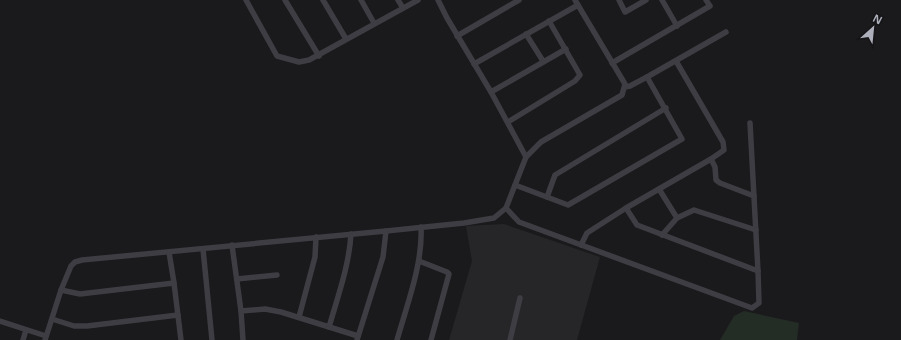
<svg xmlns="http://www.w3.org/2000/svg" width="901" height="340" font-family="'Open Sans',sans-serif">
<style>
.built{fill:#262629}
.green{fill:#242c26}
.lines{fill:none;stroke-linecap:round;stroke-linejoin:round}
.minor{stroke:#3d3d43;stroke-width:5.5}
</style>
<rect width="100%" height="100%" fill="#1a1a1c"/>
<polygon class="built" points="504,224 600,257 577,340 449,340 472,261 466,226"/>
<polygon class="green" points="744,311 799,323 797,340 720,340 734,316"/>
<g class="lines">
<g class="minor">
<polyline points="246,0 277,56 299,62 309,60 418,0"/>
<polyline points="285,0 319,56"/>
<polyline points="323,0 346,39"/>
<polyline points="361,0 374,23"/>
<polyline points="398,0 403,8"/>
<polyline points="438,0 447,18 491,92 526,157"/>
<polyline points="619,0 625,12 646,0"/>
<polyline points="662,0 677,26"/>
<polyline points="526,34 543,61"/>
<polyline points="457,36 519,0"/>
<polyline points="612,63 710,6 706,0"/>
<polyline points="474,64 578,5"/>
<polyline points="625,87 630,86 647,77 726,32"/>
<polyline points="491,92 566,49"/>
<polyline points="508,122 575,81 580,75 549,21"/>
<polyline points="711,159 715,167 716,180 720,183 754,196"/>
<polyline points="515,185 568,205 682,139 647,77"/>
<polyline points="659,189 677,218"/>
<polyline points="547,197 555,175 666,108"/>
<polyline points="506,208 519,222 752,308 759,303 758,271 750,123"/>
<polyline points="626,208 637,225 758,271"/>
<polyline points="662,235 677,218 694,210 756,230"/>
<polyline points="232,245 241,311 243,340"/>
<polyline points="581,245 587,233 626,208 711,159 724,150 723,142 676,61"/>
<polyline points="203,249 212,340"/>
<polyline points="169,252 174,283 181,340"/>
<polyline points="419,261 447,272 449,274 431,340"/>
<polyline points="237,279 277,275"/>
<polyline points="61,290 80,294 174,283"/>
<polyline points="241,311 265,309 281,312 358,336"/>
<polyline points="299,317 315,257 316,237"/>
<polyline points="52,319 74,326 87,326 178,315"/>
<polyline points="0,321 46,336"/>
<path d="M329 327C338 296 349 266 351 234"/>
<polyline points="23,340 26,330"/>
<polyline points="45,340 61,290 71,266 75,262 82,260 386,231 464,223 494,218 506,208 526,157 541,142 622,95 625,84 575,0"/>
<polyline points="357,340 383,257 386,231"/>
<path d="M397 340C407 305 423 263 421 227"/>
<polyline points="510,340 520,298"/>
</g>
</g>
<g transform="translate(873 28) rotate(27)" stroke="#151517" stroke-width="3" paint-order="stroke">
<path d="M0-3L7 15L0 10L-7 15Z" fill="#adb0bb"/>
<text y="-6" font-size="11" font-weight="bold" text-anchor="middle" fill="#adb0bb">N</text>
</g>
</svg>
